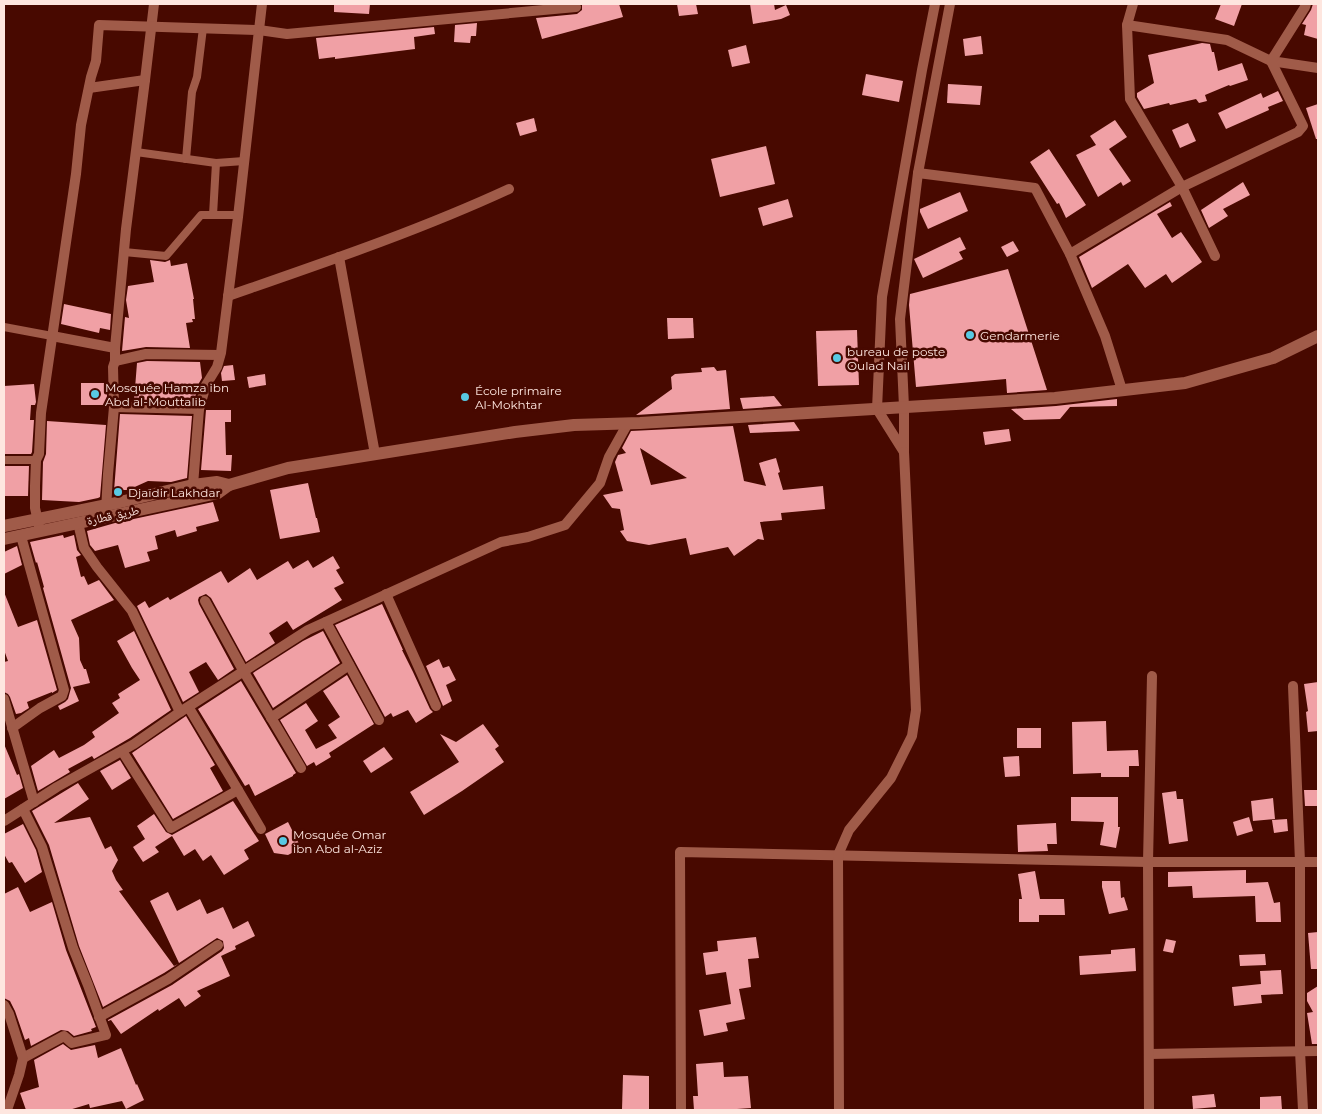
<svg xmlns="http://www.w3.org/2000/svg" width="1322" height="1114" font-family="Montserrat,'Noto Naskh Arabic',sans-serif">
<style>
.building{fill:#f0a0a5;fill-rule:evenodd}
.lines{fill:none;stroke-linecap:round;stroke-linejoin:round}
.pedestrian{stroke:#a05b49;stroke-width:8}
.minor{stroke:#a05b49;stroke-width:10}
.secondary{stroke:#a05b49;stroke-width:12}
.poi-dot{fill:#58c9e3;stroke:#480900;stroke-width:2}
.labels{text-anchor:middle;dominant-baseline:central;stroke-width:5;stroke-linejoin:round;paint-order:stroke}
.poi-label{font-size:12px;fill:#fee6df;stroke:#480900;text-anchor:start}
.street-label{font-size:12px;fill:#fee6df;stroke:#480900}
</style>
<rect width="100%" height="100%" fill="#480900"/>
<g class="building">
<polygon points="334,4 370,4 369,14 334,12"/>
<polygon points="582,4 619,4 623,17 542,39 536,18 577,14 582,10"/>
<polygon points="677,4 696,4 698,14 679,16"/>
<polygon points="750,4 774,4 775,10 786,5 790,15 781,19 753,24"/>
<polygon points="1221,4 1242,4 1234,26 1215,19"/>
<polygon points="1313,4 1318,4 1318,39 1304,35 1306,25 1302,24 1311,10"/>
<polygon points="477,23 476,36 471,36 470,43 454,42 455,25"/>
<polygon points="434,27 435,34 414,37 415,49 335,59 335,57 319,59 316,38"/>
<polygon points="981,36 983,54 965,56 963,39"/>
<polygon points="1202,43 1210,44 1212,52 1214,52 1218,71 1242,63 1248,80 1230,86 1229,85 1205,95 1207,101 1199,103 1196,99 1170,105 1169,103 1144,109 1137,97 1137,93 1154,83 1148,55"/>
<polygon points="746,45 750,63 732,67 728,50"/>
<polygon points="866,74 903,81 899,102 862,95"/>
<polygon points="948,84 982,86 980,105 947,103"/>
<polygon points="1278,91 1283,101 1268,107 1269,110 1226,129 1218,113 1261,93 1263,98"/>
<polygon points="1318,104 1318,139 1316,139 1306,108"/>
<polygon points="534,118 537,131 520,136 516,123"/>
<polygon points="1115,120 1127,137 1109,149 1131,181 1123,186 1121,182 1098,197 1076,155 1096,145 1090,136"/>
<polygon points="1188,123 1196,141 1180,148 1172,130"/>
<polygon points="766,146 775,184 720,197 711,159"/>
<polygon points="1049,149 1086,205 1066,218 1059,203 1057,204 1030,162"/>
<polygon points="1243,182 1250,195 1223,209 1228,216 1209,228 1201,210"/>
<polygon points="960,192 968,211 928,229 920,212 920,209"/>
<polygon points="788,199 793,217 763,226 758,208"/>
<polygon points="1170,202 1172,206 1157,214 1172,238 1181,232 1202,262 1172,283 1166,274 1145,288 1128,264 1092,288 1079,257"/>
<polygon points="960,237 966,249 959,252 963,259 923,278 914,259"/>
<polygon points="1013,241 1019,251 1007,257 1001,247"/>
<polygon points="150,260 165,262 170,260 171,266 187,263 194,299 193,299 195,319 192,319 193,322 186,323 190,348 146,347 122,351 125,317 129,318 126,300 128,286 154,282"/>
<polygon points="1008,269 1047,390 1007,393 1006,379 916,387 909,305 910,294"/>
<polygon points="64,304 111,314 110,330 100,328 99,333 61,324"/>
<polygon points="667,318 693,318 694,338 668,339"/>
<polygon points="857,330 859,385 818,386 816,331"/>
<polygon points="147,361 200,362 202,378 199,383 194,402 134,401 137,363"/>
<polygon points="233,365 235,380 222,381 221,373 224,366"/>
<polygon points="714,367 717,371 726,370 730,409 636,415 672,389 671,377 675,374 702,372 701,368"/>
<polygon points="265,374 266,385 249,388 247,377"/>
<rect x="81" y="383" width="26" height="22"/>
<polygon points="34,384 36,402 35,405 31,405 30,420 34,420 32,452 31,454 4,454 4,386"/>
<polygon points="774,396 782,406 743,409 740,398"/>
<polygon points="1117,399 1117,406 1070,407 1060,419 1024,420 1011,409 1056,406"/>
<polygon points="206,410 231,410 231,422 225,422 226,455 232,455 231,471 201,470"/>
<polygon points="120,414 192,416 187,478 171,482 148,481 128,490 117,490 114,491"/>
<polygon points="47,421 106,425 100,497 98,498 79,502 42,500 43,462 46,454"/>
<polygon points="794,422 800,431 750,433 748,425"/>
<path d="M733 426 744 481 766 486 759 463 776 458 780 472 778 473 783 490 823 486 825 509 781 513 782 520 760 522 764 540 758 539 734 556 728 547 690 555 686 538 649 545 627 541 620 531 624 530 620 509 612 508 603 495 623 491 615 462 618 455 626 453 622 448 631 431ZM640 448 687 478 651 485Z"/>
<polygon points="1009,429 1011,441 985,445 983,432"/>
<polygon points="4,466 29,466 28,496 4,496"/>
<polygon points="308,483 316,518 317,518 320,532 280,539 270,490"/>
<polygon points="213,502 219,521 196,527 197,531 177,537 175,530 155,536 158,549 147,552 150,561 125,568 118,545 95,551 90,545 87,531 115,523"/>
<polygon points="63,535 64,538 74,535 77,550 81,555 76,557 81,577 84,576 88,585 99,580 114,600 71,620 79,638 80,660 84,669 86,669 90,683 73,687 79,701 60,710 58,706 65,702 68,699 71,688 43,588 44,587 37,562 36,563 30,542"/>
<polygon points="17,546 22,565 4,574 4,552"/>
<polygon points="333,556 340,568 336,570 344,583 334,588 342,600 293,630 287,621 269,633 275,643 246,662 211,598 206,594 199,597 198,600 199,604 234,669 218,680 206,662 189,672 199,692 183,702 137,606 145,601 149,608 168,597 170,600 221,571 228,583 250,568 257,580 288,561 293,569 308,560 313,568"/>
<polygon points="4,592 18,627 37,620 57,690 52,693 52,692 27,702 29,708 21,713 16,714 10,697 8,694 4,692 4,662 8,661 4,650"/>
<polygon points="382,604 403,650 402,650 413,672 430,709 433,712 416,723 408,710 393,717 391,713 385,717 335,625"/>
<polygon points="134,631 171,710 130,738 94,759 92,756 68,769 70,772 38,791 31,766 54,750 59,758 84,745 95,737 92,732 119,713 112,703 120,698 118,694 140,680 132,668 117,641"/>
<polygon points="323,631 340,663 273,708 253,673 303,641"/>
<polygon points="439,659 443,668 449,666 456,680 446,685 452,701 443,706 426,666"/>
<polygon points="347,675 374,724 329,753 331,757 316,766 314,762 307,766 280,720 306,703 318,721 305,730 316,749 337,738 328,725 340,717 323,691"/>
<polygon points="241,681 296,773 293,775 293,776 255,796 249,784 245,786 198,709"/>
<polygon points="1318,682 1318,731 1308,732 1306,712 1308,711 1304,684"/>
<polygon points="186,716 215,765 210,768 223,791 173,819 132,753"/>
<polygon points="1106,721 1107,751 1138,750 1139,766 1129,766 1129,777 1101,777 1101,773 1073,774 1072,722"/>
<polygon points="483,724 499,746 495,749 504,762 462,791 424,815 410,792 459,762 440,734 456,742"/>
<rect x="1017" y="728" width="24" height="20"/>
<polygon points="4,744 17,775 19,774 23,788 4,799"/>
<polygon points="384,747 393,759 371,773 363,761"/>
<polygon points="1019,756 1020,776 1005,777 1003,757"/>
<polygon points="120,760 131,778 112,790 100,771"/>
<polygon points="78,783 89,799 54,823 90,817 105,849 111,846 118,860 112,871 116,880 123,890 119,891 174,966 178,964 164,973 103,1007 79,946 49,845 32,811"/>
<polygon points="1304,790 1317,790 1317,806 1305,806"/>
<polygon points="1176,791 1177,799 1183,799 1188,841 1169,844 1162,793"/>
<polygon points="1071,797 1118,797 1118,827 1120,827 1116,848 1100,845 1104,822 1071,821"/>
<polygon points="1273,798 1275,819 1253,821 1251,801"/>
<polygon points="233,801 259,841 244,850 249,859 224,875 211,855 203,861 195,849 184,856 172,836 155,847 159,852 143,862 133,847 145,839 137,826 154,814 166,832 172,835"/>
<polygon points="1249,817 1253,831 1237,836 1233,822"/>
<polygon points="1287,819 1288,831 1274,833 1272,820"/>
<polygon points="288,822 301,848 288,855 274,853 265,834"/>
<polygon points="1056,823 1057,844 1047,844 1048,851 1018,852 1017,825"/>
<polygon points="23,824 36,850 42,872 25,883 12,862 9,863 4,854 4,834"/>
<polygon points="1246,870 1246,883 1268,882 1274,903 1280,902 1281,922 1256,922 1255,896 1193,898 1192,886 1168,887 1168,872"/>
<polygon points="1035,871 1040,899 1064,899 1065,915 1039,915 1039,922 1019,922 1019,899 1022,899 1018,874"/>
<polygon points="1102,881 1120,881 1121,898 1124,897 1128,910 1109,914 1102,887"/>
<polygon points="18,887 30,912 52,902 66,950 96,1027 91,1029 92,1031 74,1036 68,1031 61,1030 31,1046 29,1038 25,1040 15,1011 10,1001 4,998 4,894"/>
<polygon points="168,892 177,911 200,899 207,914 223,907 233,929 248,921 255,936 235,946 236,949 221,956 230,976 197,991 201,996 185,1007 179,998 159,1011 158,1009 121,1034 111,1020 108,1021 108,1020 172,985 222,951 224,948 223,941 217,938 179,963 150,901"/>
<polygon points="1318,932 1318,969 1311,969 1308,933"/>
<polygon points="756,937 759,958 748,959 751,987 739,989 745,1019 726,1023 728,1031 704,1036 699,1010 731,1004 726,972 706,975 703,953 718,951 717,941"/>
<polygon points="1166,939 1176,941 1173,953 1163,951"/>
<polygon points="1135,948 1136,971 1080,975 1079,956 1111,954 1111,950"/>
<polygon points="1265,954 1266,965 1240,966 1239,955"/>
<polygon points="1281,970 1283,994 1261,995 1262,1003 1234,1006 1232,987 1261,984 1260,971"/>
<polygon points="1318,986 1318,1044 1312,1044 1307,1013 1313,1012 1307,1001 1307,993"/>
<polygon points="63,1044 71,1050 95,1045 98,1058 121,1048 136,1085 137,1084 144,1100 126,1109 122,1101 90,1108 89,1104 69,1110 26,1110 20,1093 39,1087 34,1060"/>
<polygon points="723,1062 724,1077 748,1076 751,1108 723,1110 694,1110 693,1096 698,1096 696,1064"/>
<polygon points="623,1075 649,1076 649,1110 622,1110"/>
<polygon points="1214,1094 1216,1107 1193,1109 1192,1096"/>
<polygon points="1281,1096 1282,1110 1260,1110 1260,1097"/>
</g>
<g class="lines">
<g class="pedestrian">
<polyline points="136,152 216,163"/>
<polyline points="186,159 192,92 197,77 203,28"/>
<polyline points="213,215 216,163 244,161"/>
<polyline points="124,252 166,256 201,215 238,215"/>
<polyline points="4,327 52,336"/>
<polyline points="4,460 36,460"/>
</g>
<g class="minor">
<polyline points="262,4 259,30 287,34 576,7"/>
<polyline points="935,4 922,70 882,297 877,409 904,452 904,407 900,319 918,173 950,4"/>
<polyline points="1133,4 1127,25 1130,99 1182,187 1215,256"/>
<polyline points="1127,25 1227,40 1271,61 1318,68"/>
<polyline points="89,88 145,80"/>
<polyline points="918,173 1035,188 1070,254 1105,336 1122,390"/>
<polyline points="1070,254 1182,187 1298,132 1303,126 1271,61 1305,7 1306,4"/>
<polyline points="339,257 375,454"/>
<path d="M228 296C323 263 418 231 509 189"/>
<polyline points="52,336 115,348"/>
<polyline points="115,361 146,354 220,355"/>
<polyline points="114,407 199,409"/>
<polyline points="106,511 108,474 114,407 113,367 115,361 115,348 126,229 145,80 154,4"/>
<polyline points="78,523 84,548 97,567 132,611 180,712"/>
<polyline points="39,526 35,508 35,486 36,460 39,454 41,413 76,174 81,125 91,77 96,61 99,25 259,30 238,217 221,353 217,367 206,385 199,409 193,485 196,491"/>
<polyline points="386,594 436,706"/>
<polyline points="205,601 244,672 301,768"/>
<polyline points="326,622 379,720"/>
<polyline points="1293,686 1300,862 1300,1051 1303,1110"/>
<polyline points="4,699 34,802"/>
<polyline points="271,718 349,665"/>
<polyline points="12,728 40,708 62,696 64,690 21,536"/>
<polyline points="122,751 171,828 238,790 189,708"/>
<polyline points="238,790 261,829"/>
<polyline points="23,809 42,847 73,948 88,985 106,1035 72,1043 64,1036 23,1058"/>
<polyline points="4,821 57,787 134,744 180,712 308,630 501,542 528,537 565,525 600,483 609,457 628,423"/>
<polyline points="4,1005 9,1014 23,1058 19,1075 7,1110"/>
<polyline points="99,1017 168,979 218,945"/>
<polyline points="1149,1054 1318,1051"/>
<polyline points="681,1110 680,852 1148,862 1318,862"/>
<polyline points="839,1110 838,855 849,830 891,778 912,736 916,710 904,452"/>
<polyline points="1149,1110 1148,862 1152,676"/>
</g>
<g class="secondary">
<polyline points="4,526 107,505 193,485 217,482 229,485"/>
<polyline points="4,539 218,493 229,485 288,468 515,432 574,425 640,423 1055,398 1185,383 1273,358 1318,336"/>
</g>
</g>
<g class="poi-dot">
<circle cx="970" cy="335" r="5"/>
<circle cx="837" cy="358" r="5"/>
<circle cx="95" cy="394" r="5"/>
<circle cx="465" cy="397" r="5"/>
<circle cx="118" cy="492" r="5"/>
<circle cx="283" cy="841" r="5"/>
</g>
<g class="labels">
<g class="poi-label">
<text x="980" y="335">Gendarmerie</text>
<text x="847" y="351">bureau de poste<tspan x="847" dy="14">Oulad Nail</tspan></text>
<text x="105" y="387">Mosquée Hamza ibn<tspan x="105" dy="14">Abd al-Mouttalib</tspan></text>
<text x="475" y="390">École primaire<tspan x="475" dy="14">Al-Mokhtar</tspan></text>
<text x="128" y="492">Djaïdir Lakhdar</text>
<text x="293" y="834">Mosquée Omar<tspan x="293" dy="14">ibn Abd al-Aziz</tspan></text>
</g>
<g class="street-label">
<text transform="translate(113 515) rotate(-12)">طريق قطارة</text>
</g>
</g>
<rect width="1322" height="1114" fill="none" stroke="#fee6df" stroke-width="10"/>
</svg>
